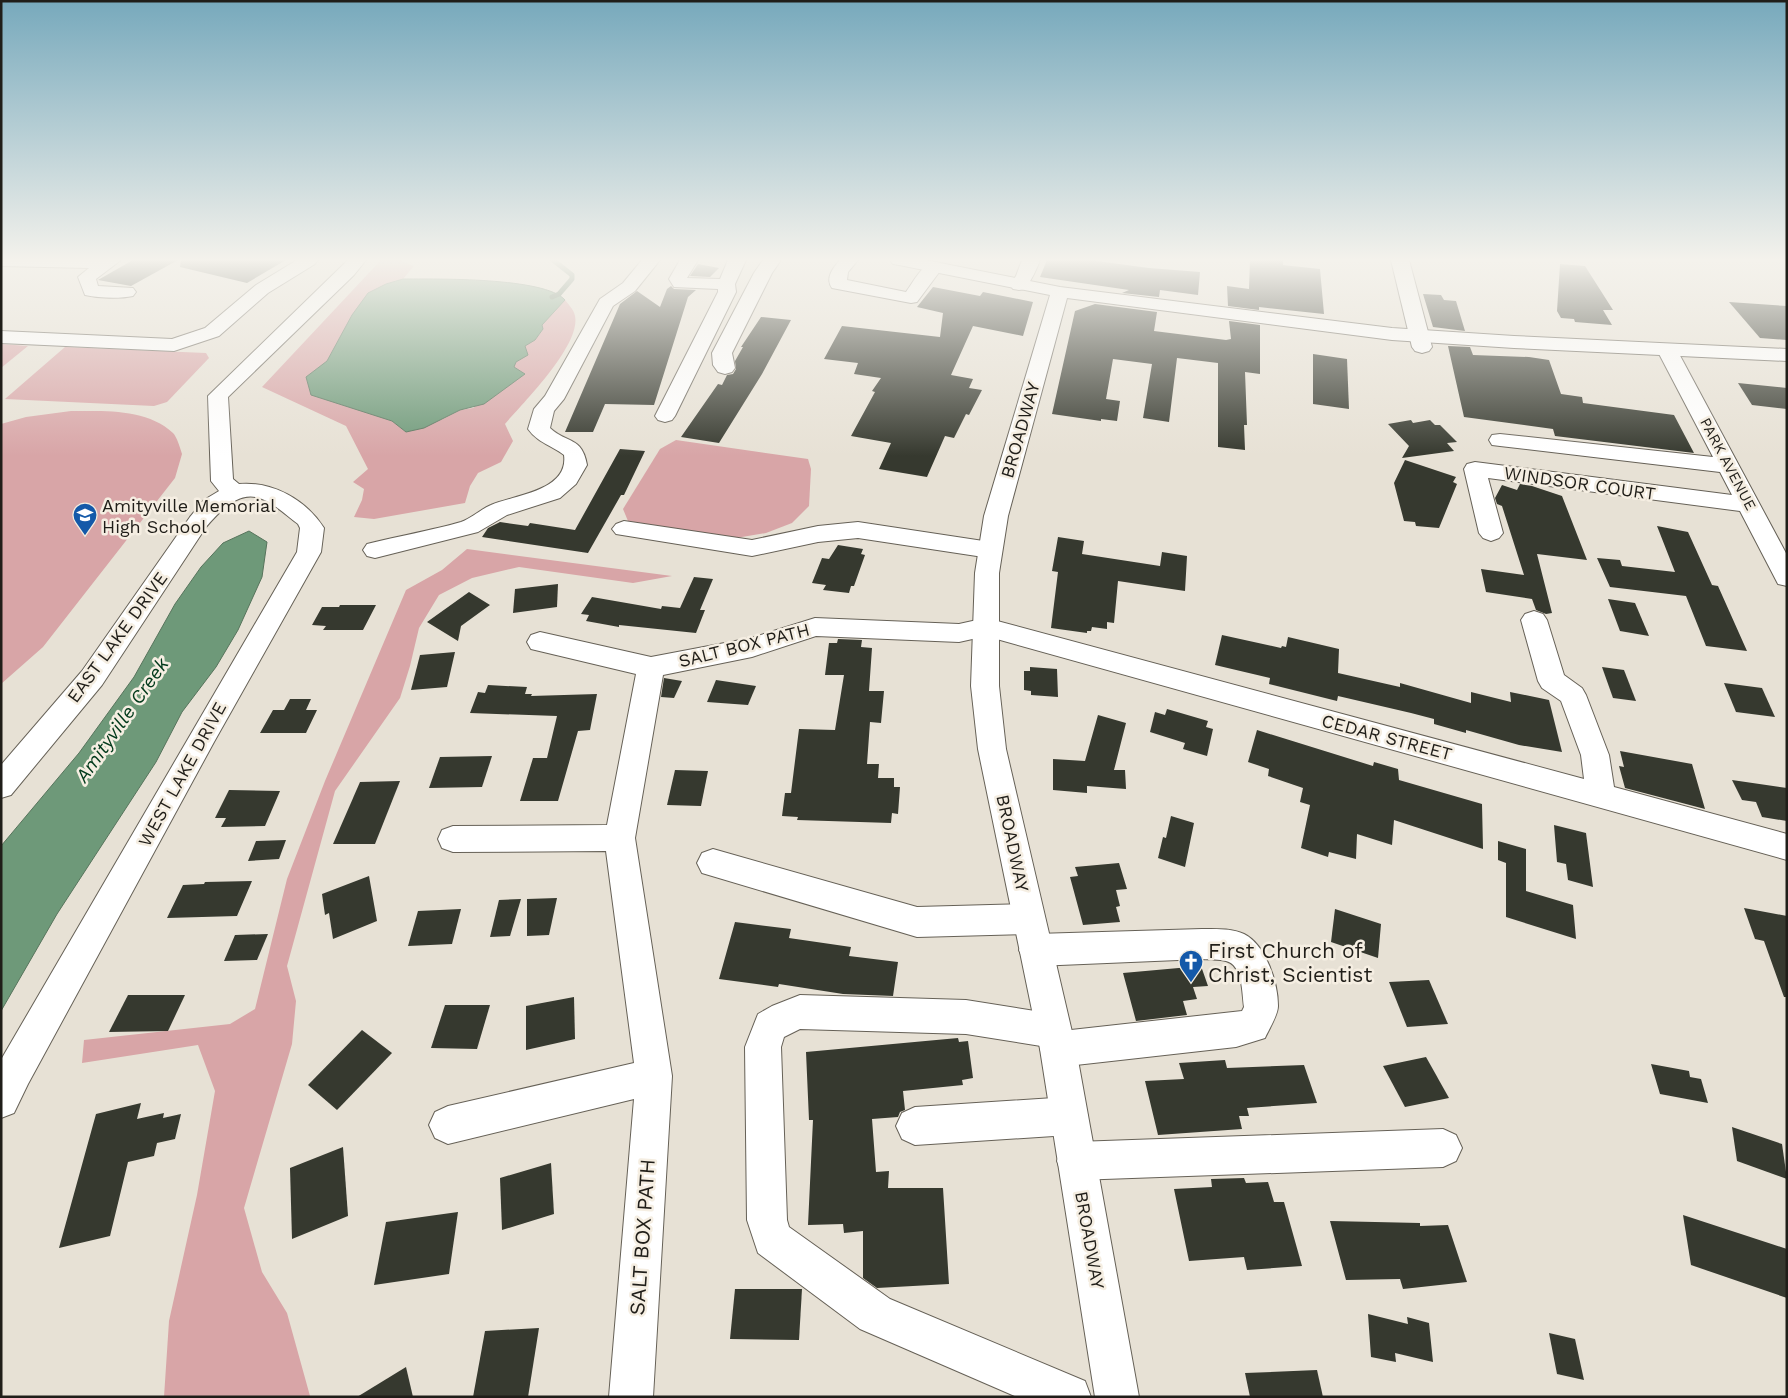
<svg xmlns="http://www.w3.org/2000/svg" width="1788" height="1398" font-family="'Work Sans',sans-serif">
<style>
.green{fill:#d8a5a7}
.water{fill:#6e9979;stroke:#57745c}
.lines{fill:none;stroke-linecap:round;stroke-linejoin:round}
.stream{stroke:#57745c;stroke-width:5}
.building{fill:#36392f}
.minor-casing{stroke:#666157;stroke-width:2}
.major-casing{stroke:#666157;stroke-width:2}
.minor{fill:#fff;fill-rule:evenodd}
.major{fill:#fff;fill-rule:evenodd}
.labels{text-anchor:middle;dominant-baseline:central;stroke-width:5;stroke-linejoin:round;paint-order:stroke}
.far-street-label{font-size:15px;fill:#201e19;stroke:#f5eee2}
.street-label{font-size:18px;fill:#201e19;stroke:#f5eee2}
.poi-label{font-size:18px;fill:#201e19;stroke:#f5eee2;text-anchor:start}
.water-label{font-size:19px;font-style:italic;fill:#01391a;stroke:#f5eee2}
.near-poi-label{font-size:21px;fill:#201e19;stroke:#f5eee2;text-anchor:start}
.near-street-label{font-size:21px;fill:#201e19;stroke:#f5eee2}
</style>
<rect width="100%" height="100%" fill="#e7e1d5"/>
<g class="green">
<path d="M381 260H400L414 266 403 279 386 284 337 344 327 361 370 413 392 421 406 432 443 419 460 410 473 408 525 374 514 367 516 362 522 358 525 346C533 341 538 338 543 329L541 325 565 300C568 304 574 310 575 316 581 345 524 402 505 424L513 441 501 462 478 473 470 486 465 503 374 519 354 517 362 500 364 489 353 482 368 469 346 426 262 387Z"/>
<polygon points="1,344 28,346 1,368"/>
<polygon points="65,347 206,353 209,358 167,402 154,406 5,399"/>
<path d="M71 411C103 411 147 408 173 433 177 437 180 448 182 454L175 478 43 647 1 684V424L26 417Z"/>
<polygon points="676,440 808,459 811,469 809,506 792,523 766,533 736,538 628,521 623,509 660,449"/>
<polygon points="467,549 672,576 633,583 519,567 472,578 439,595 419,628 410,666 400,698 335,791 287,966 296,1001 292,1044 244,1208 262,1272 287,1313 310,1396 164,1397 169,1321 197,1195 215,1091 198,1045 82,1063 84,1040 230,1024 255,1009 287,879 325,781 406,590 442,570"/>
</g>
<g class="water">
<path d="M403 279C435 279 545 277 565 300L542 325 543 329 535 340 525 346 528 355 516 362 514 367 525 374 484 404 460 410 424 428 406 432 392 421 311 395 306 377 327 361 352 315 368 293 386 284Z"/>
<polygon points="249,531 267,542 262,577 238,630 216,667 182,712 156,762 57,914 1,1011 1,846 79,753 134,677 175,604 201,567 223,543"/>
</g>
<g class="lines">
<polyline class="stream" points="552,297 559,294 572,279 572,275 553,260"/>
</g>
<g class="building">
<polygon points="133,260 178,260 131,286 98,280"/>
<polygon points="181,260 286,260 247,283 180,267"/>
<polygon points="1047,260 1089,260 1149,268 1200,272 1198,295 1160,290 1159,297 1122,293 1129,290 1040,277"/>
<polygon points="1250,260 1283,260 1283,265 1320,269 1324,314 1259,307 1259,310 1228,306 1227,286 1249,289"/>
<polygon points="698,264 719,268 710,277 690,276"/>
<polygon points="1560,264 1585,266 1613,310 1603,310 1612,325 1575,322 1574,319 1561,318 1557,311"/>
<polygon points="671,286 674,289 696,290 688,297 654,405 605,404 593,432 565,432 620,304 637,291 660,307 667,289"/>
<polygon points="933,287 980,296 983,292 1033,302 1023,336 973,326 951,375 973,379 969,388 982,390 969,415 966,414 954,438 945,436 927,477 879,469 891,443 851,436 875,392 872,391 881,378 854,374 858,363 824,359 842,326 940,337 943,313 917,307"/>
<polygon points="1423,294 1441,295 1444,300 1456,301 1465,331 1433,327"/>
<polygon points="1729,302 1787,306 1787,340 1760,338"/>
<polygon points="1095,304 1157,312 1154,331 1226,340 1231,339 1229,321 1260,325 1260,374 1245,372 1247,425 1244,425 1245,450 1218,447 1218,363 1177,358 1169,422 1143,418 1152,364 1113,359 1106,399 1120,401 1117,421 1101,419 1101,421 1052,414 1075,311"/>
<polygon points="761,317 791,320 762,374 719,443 681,437 718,384 722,385 727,375 733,374 736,369 735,361 743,347 741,347"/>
<polygon points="1448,346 1470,347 1473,355 1529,357 1549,360 1561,394 1582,397 1583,403 1674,415 1694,453 1555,436 1553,429 1464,417"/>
<polygon points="1313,354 1347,359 1349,409 1313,404"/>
<polygon points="1738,383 1787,388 1787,409 1752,405"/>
<polygon points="1411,420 1413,423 1430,420 1435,425 1440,425 1457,442 1447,443 1454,451 1402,458 1409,446 1388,424"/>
<polygon points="620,449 645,451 624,495 621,495 588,553 482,537 488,528 500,522 528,526 530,523 575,530"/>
<polygon points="1405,460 1456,477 1453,482 1457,484 1439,528 1416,526 1415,522 1404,521 1394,483"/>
<polygon points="1520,484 1532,486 1562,496 1587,560 1537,554 1552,613 1546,614 1536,610 1532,599 1486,592 1481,569 1524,575 1502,506 1497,504 1495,498 1502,485 1517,490"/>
<polygon points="1657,526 1688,532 1712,585 1718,586 1747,651 1706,646 1686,596 1610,587 1597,558 1620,560 1622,566 1675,572"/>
<polygon points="1058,537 1084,541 1082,554 1160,566 1162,552 1187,556 1185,591 1118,581 1114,623 1107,622 1107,629 1092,627 1091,631 1087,631 1087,633 1051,628 1058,572 1052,571"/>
<polygon points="838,545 863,549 861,554 865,555 854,586 851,586 849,593 823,590 826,585 812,583 822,558 829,559"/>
<polygon points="694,577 713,579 700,610 705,610 696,633 619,625 619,627 586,621 589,615 581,614 592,597 661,609 662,606 680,608"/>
<polygon points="558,584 557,607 513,613 515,589"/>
<polygon points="469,592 490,605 461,626 458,641 427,622"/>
<polygon points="1608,599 1635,603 1649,636 1620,631"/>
<polygon points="340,605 376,605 363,630 323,630 326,626 312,625 322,607 339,607"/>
<polygon points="1222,635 1281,648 1282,646 1286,647 1288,637 1339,649 1338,673 1400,687 1400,683 1471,703 1471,692 1511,702 1510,692 1549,700 1562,752 1519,745 1466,730 1466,733 1434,724 1434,719 1411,713 1338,696 1337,701 1269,684 1270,678 1215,665"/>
<polygon points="838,639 862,640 861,647 872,648 869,691 884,691 881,723 870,722 867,764 879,764 878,778 894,778 894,787 900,787 898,814 892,813 891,823 797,820 798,817 782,816 785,793 791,793 799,729 835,730 844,675 825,675 829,643 837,643"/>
<polygon points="455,652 447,687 411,690 420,655"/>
<polygon points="1030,667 1057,669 1058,697 1031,695 1031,691 1024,690 1024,671 1030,671"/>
<polygon points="1602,667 1624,670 1636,701 1613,698"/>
<polygon points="664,678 682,681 674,698 661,697"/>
<polygon points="716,680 756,686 748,705 707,702"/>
<polygon points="1724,683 1762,688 1775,717 1736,712"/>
<polygon points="488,685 527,687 525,694 532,694 531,696 597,694 590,730 578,731 558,801 520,801 533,758 547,758 557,716 470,713 478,692 485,693"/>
<polygon points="290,699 311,699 306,710 317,710 306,733 260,733 273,710 284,710"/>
<polygon points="1167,709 1208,721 1206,727 1213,729 1207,756 1183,749 1185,743 1150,732 1155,712 1165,715"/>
<polygon points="1098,715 1126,723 1114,770 1125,770 1126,789 1087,786 1087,793 1053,790 1053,759 1085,761"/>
<polygon points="1257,730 1373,766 1374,762 1398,769 1399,780 1482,804 1483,849 1394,820 1392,845 1357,834 1356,859 1329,852 1328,857 1301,848 1310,805 1300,802 1303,788 1268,776 1269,769 1248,762"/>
<polygon points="1620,751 1692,764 1705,809 1625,788 1619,766 1624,767"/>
<polygon points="492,756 482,787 429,788 440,757"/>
<polygon points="675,770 708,771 701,806 667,805"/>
<polygon points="1732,780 1787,788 1787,821 1762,817 1756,802 1742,800"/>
<polygon points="400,781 375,844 333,844 360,782"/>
<polygon points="229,790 280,791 265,826 221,827 226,818 215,818"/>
<polygon points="1171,816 1194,823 1185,867 1158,858 1163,837 1166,838"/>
<polygon points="1554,825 1586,833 1593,887 1568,880 1566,864 1557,862"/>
<polygon points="286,840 279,859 248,861 256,841"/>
<polygon points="1498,841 1526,849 1526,891 1573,905 1576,939 1506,917 1506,863 1498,860"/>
<polygon points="1119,863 1127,889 1116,890 1120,906 1116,907 1120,922 1083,925 1070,877 1078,876 1075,867"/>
<polygon points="369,876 377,921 333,939 329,913 325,915 322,894"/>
<polygon points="252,881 237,916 167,918 183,885 204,884 205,882"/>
<polygon points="557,898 549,935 527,936 527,899"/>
<polygon points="521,899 510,936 490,937 499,900"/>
<polygon points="1744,908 1787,916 1787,997 1784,997 1764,941 1755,939"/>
<polygon points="461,909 452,944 408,946 418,911"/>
<polygon points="1335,909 1381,924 1378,958 1331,942"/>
<polygon points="735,922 791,929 789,938 851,947 849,956 898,962 893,996 843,994 779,984 778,987 719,979"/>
<polygon points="268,934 257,960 224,961 235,935"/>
<polygon points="1201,966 1208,986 1193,987 1197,999 1183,1001 1187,1015 1136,1021 1123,973"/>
<polygon points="1429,980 1448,1024 1407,1027 1389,982"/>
<polygon points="128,995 185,995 168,1031 109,1032"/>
<polygon points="574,997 575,1039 526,1050 526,1006"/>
<polygon points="445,1005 490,1005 477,1049 431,1048"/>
<polygon points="362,1030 392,1053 337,1110 308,1085"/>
<polygon points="958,1038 959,1042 968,1041 973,1078 962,1080 963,1085 903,1091 905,1110 900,1112 898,1117 872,1119 876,1172 889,1171 888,1188 943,1188 949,1284 877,1288 863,1278 863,1231 844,1233 843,1224 808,1225 813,1120 809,1120 806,1052"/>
<polygon points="1426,1057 1449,1098 1405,1107 1383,1066"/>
<polygon points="1225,1060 1227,1068 1304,1065 1317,1103 1247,1108 1249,1116 1239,1116 1242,1129 1158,1135 1145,1081 1184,1079 1179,1063"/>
<polygon points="1651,1064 1689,1071 1690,1077 1701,1079 1708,1103 1660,1094"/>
<polygon points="141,1103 137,1119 164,1113 163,1118 181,1114 175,1139 157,1143 154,1156 128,1162 110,1236 59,1248 96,1114"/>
<polygon points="1732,1127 1782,1144 1787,1179 1737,1161"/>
<polygon points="343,1147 348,1216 292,1239 290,1168"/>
<polygon points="551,1163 554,1214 502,1230 500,1178"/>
<polygon points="1244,1178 1246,1183 1268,1182 1274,1202 1284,1202 1302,1266 1247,1270 1244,1257 1189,1261 1174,1189 1212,1187 1211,1179"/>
<polygon points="458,1212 449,1274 374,1285 386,1222"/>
<polygon points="1683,1215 1787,1249 1787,1298 1691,1265"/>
<polygon points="1330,1221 1420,1223 1420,1226 1448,1225 1467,1282 1403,1289 1400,1279 1346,1280"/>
<polygon points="735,1289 802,1289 799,1340 730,1339"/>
<polygon points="1368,1314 1408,1324 1407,1317 1429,1323 1433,1362 1395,1353 1396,1362 1371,1357"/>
<polygon points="539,1328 528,1397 473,1397 485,1331"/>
<polygon points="1549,1333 1575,1339 1584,1380 1557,1374"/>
<polygon points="406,1367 413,1397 357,1397"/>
<polygon points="1317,1370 1323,1397 1250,1397 1245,1373"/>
</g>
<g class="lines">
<defs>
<g id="minor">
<path d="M1 260H121L96 279 98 286 133 288 136 292 133 296C119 299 99 298 85 295L78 277 89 268 1 266Z"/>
<polygon points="297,260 318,260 315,264 268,293 219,336 174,351 1,343 1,331 172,339 205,328 256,285"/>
<path d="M348 260H366L354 275 228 397 233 479 239 484C273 481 306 500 324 528L321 552 214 742 28 1084 14 1113 1 1118 2 1058 297 552 300 528 298 524C287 516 275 504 262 499 239 489 219 512 206 527L102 685 11 795 1 798V765L82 671 190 517 204 500 219 491 211 481 208 396Z"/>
<path d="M642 260H660L635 291 613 306 564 399 554 411 550 428C567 444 582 436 587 465L576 484 560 498 507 515 478 532 375 558 367 556 363 550 367 544C398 536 430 531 461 522 472 518 481 509 491 505 514 495 569 491 564 455 551 445 538 443 528 429L534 409 545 396 600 299 623 283Z"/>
<polygon points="680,260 698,260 687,278 720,279 728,260 746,260 735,284 736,292 675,416 672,420 665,422 658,420 655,416 718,292 718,289 674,287 669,279"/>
<polygon points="763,260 781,260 772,273 732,353 735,368 732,372 725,374 718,372 713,365 712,353 754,273"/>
<path d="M840 260H858L848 272 847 280 906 292C915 280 924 259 940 263L943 267 917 302 911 303 832 288C825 278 833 268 840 260Z"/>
<path d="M1022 260H1040C1036 271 1032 279 1025 289L1019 290 1013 289 1010 285 1016 276Z"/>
<polygon points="1391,260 1409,260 1432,347 1429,351 1422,353 1415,351 1412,347"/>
<polygon points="1667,344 1674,346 1677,350 1787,555 1787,586 1778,584 1740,511 1488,478 1503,533 1499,538 1491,541 1483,538 1479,533 1464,469 1467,464 1475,462 1732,495 1720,472 1500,446 1492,445 1489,440 1492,435 1500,434 1713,457 1657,350 1660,346"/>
<polygon points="624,521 752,540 818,526 858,522 990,542 998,544 1002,550 998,556 990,558 858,538 818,542 752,556 616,534 612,529 616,524"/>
<polygon points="1534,611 1543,614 1547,620 1564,675 1582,688 1586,695 1609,755 1614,787 1787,834 1787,860 986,636 959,642 816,636 752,657 663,675 635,838 672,1076 653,1397 609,1397 634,1099 448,1144 435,1138 429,1125 435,1112 448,1106 634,1063 606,851 453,852 442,848 438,839 442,830 453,826 607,825 636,674 531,649 527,642 531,635 540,632 651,657 751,638 815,618 959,624 986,618 1584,779 1581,755 1561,701 1542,688 1538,681 1521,620 1525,614"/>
<polygon points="713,849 917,907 1029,904 1041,908 1045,919 1041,930 1029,934 917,937 702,873 697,863 702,853"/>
<path d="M1202 929C1216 929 1231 928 1244 934 1266 945 1278 983 1278 1006 1278 1015 1269 1029 1265 1038L1236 1047 1058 1067 1045 1062 1040 1049 1041 1046 966 1034 800 1029 784 1037 781 1047 787 1220 789 1227 890 1299 1085 1381 1091 1397H1017L860 1329 758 1253 747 1220 745 1047 758 1014 772 1006 800 995 966 1000 1054 1014 1066 1019 1071 1030 1242 1011 1244 1007C1242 993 1243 965 1226 961 1219 959 1210 960 1202 959L1036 966 1024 961 1019 950 1024 939 1036 934Z"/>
<polygon points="1069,1097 1082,1103 1088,1116 1082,1129 1069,1135 915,1145 902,1139 896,1126 902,1113 915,1107"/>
<polygon points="1443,1129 1456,1135 1462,1148 1456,1161 1443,1167 1076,1180 1062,1175 1057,1161 1062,1147 1076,1142"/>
</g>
<polygon id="major" points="890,260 925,260 1060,287 1392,328 1514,336 1787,349 1787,361 1514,348 1392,340 1067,298 1008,516 999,573 999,686 1006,749 1076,1049 1139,1397 1095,1397 1040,1049 978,749 971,686 975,573 984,516 1050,295 899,265 893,264"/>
</defs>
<use href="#minor" class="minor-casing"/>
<use href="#major" class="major-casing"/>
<use href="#minor" class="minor"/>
<use href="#major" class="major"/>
</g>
<linearGradient id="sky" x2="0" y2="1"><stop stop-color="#77a9bc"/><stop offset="0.57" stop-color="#f4f2ec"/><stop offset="1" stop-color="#f4f2ec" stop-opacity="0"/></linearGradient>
<rect width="1788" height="456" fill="url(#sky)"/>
<defs>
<symbol id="school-pin" viewBox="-11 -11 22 30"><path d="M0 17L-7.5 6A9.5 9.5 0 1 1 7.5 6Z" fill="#1459a9" stroke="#f5eee2"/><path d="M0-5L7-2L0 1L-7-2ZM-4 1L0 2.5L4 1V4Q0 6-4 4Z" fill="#fff"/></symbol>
<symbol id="church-pin" viewBox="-11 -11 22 30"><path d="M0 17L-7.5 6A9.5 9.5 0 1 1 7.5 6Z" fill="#1459a9" stroke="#f5eee2"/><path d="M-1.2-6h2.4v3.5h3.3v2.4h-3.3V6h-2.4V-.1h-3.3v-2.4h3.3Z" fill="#fff"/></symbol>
</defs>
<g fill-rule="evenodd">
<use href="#school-pin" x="71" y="501" width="28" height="38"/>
<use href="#church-pin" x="1177" y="948" width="28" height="38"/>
</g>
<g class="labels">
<g class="far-street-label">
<text transform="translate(1728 464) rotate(62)">PARK AVENUE</text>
</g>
<g class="street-label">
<text transform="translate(1020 430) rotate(-74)">BROADWAY</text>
<text transform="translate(1580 483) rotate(8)">WINDSOR COURT</text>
<text transform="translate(117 637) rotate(-54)">EAST LAKE DRIVE</text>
<text transform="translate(744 645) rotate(-14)">SALT BOX PATH</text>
<text transform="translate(1387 737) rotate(15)">CEDAR STREET</text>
<text transform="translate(182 774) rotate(-61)">WEST LAKE DRIVE</text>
<text transform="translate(1013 843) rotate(78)">BROADWAY</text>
<text transform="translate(1090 1240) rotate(80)">BROADWAY</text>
</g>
<g class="poi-label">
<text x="102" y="505">Amityville Memorial<tspan x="102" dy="21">High School</tspan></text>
</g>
<g class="water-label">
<text transform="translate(122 720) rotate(-55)">Amityville Creek</text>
</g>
<g class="near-poi-label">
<text x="1208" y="950">First Church of<tspan x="1208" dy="24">Christ, Scientist</tspan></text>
</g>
<g class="near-street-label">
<text transform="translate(642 1237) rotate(-86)">SALT BOX PATH</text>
</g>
</g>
<rect width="1788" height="1398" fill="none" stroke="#201e19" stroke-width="5"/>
</svg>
